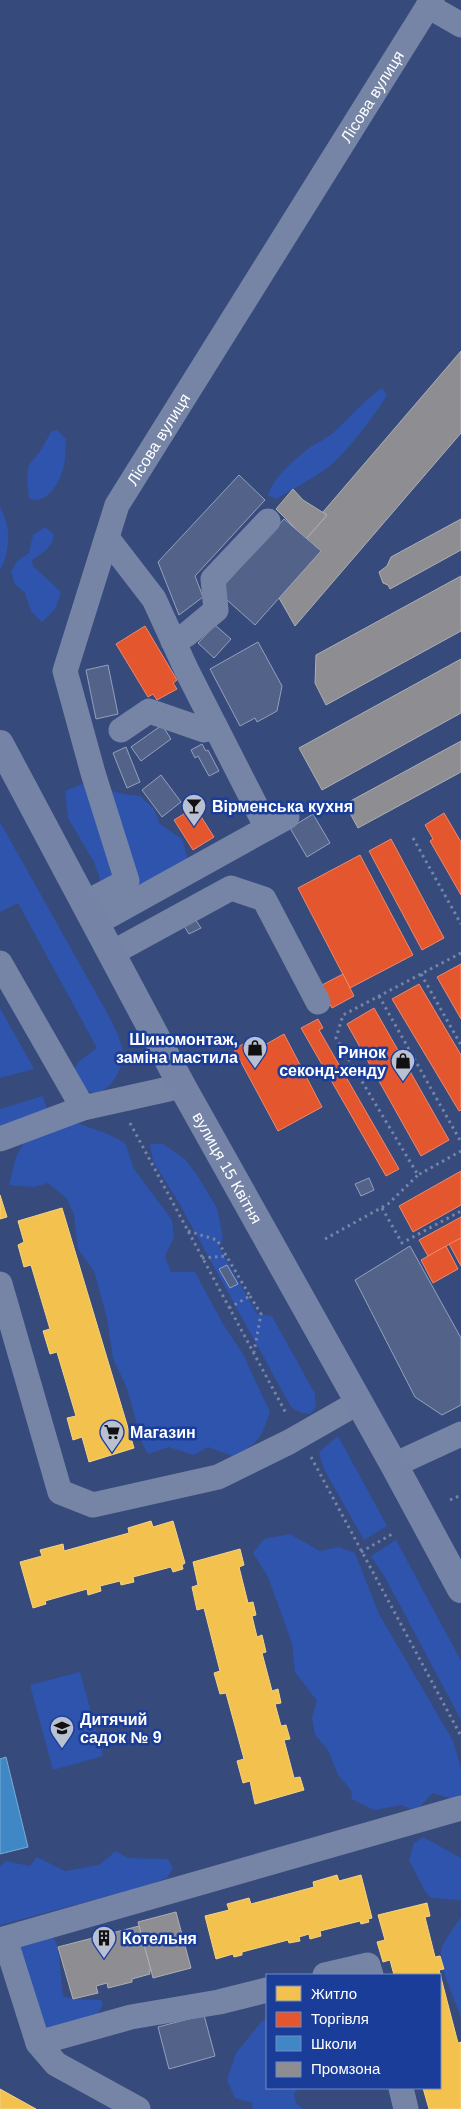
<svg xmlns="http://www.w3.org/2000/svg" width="461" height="2109" font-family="Arial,sans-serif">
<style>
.green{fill:#2e54ae}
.homes{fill:#f2c14e;stroke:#f6d483}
.shops{fill:#e4572e;stroke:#ec896d}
.schools{fill:#3f88c5;stroke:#79acd6}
.industry{fill:#8d8d92;stroke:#afafb3}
.building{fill:#526289;stroke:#95a0bb}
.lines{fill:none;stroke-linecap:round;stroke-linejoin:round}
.path{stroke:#7684a6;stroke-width:3;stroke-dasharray:2.5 4;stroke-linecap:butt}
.minor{stroke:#7684a6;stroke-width:25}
.highway{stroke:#7483a6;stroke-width:28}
.labels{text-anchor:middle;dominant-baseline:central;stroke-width:5;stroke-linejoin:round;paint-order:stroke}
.street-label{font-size:16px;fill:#fff;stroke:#193d99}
.poi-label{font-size:16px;font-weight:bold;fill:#fff;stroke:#193d99;text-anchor:start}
</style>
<rect width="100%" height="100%" fill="#364a7c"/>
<g class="green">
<path d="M382 388 387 395C375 415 344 456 326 469 310 480 292 489 276 499L268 495C274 477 293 461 308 449 316 443 326 439 334 432 350 418 364 400 382 388Z"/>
<path d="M57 430 66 439C65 451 66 464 61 475 57 487 43 506 29 498L27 477 29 465 41 450 51 432Z"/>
<path d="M0 507C11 526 11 550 0 570Z"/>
<path d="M45 527 54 535C52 548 42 553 32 560L33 566 61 592 55 609 42 622 31 611 25 593 15 584 11 572 17 561 29 553 33 535Z"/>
<polygon points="85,783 123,794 140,796 154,809 160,824 182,839 187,856 189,873 140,892 101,882 94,862 68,818 65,791"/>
<path d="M0 822 106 1011C112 1023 122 1040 123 1054 123 1073 102 1106 82 1087 78 1083 76 1075 74 1069L79 1061 97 1048 18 903 0 912Z"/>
<polygon points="0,1008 34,1069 0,1078"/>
<polygon points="43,1096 48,1113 0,1128 0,1109"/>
<path d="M68 1120 108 1134 125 1143 134 1169 172 1220 174 1237 165 1256 171 1272H195L223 1324 243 1354 270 1412C261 1439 258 1444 232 1456L208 1447 194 1455 169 1447 148 1454 142 1443 127 1388 113 1359 107 1318 94 1271 78 1249 74 1215 67 1199 48 1183 34 1187 9 1185 16 1157 25 1140Z"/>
<polygon points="150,1144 163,1144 185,1159 197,1175 217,1208 223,1238 219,1247 257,1314 272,1316 315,1394 316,1407 310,1414 302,1413 291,1407 179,1203 153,1161"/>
<polygon points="338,1436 387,1526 364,1540 324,1469 319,1452"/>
<polygon points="290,1534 320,1551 339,1547 355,1553 379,1614 453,1741 461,1769 461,1799 458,1801 433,1793 419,1807 410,1809 402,1805 374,1810 352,1799 351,1790 338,1775 328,1750 315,1735 312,1717 317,1701 295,1672 292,1643 268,1577 253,1553 264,1539"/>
<polygon points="396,1540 461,1661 461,1720 386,1579 371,1556"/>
<polygon points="80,1672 103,1756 53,1770 30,1685"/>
<polygon points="423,1837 461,1858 461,1900 431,1898 425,1891 409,1860 414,1843"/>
<polygon points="116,1851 127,1858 168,1859 173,1868 167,1878 149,1885 0,1925 0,1867 5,1861 30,1866 37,1857 65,1871 99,1865"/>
<path d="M461 1917V2017C456 2003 438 1964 441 1951 444 1939 455 1927 461 1917Z"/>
<polygon points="52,1934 58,1947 63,1996 73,1999 101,2000 103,2005 94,2020 53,2032 34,2020 10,1944"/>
<polygon points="267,2019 267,2088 300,2088 294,2093 296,2103 303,2109 253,2109 252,2103 235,2098 227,2080 236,2053 261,2022"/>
</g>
<g class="homes">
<polygon points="0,1195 7,1217 0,1219"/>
<polygon points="62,1208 134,1448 89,1462 82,1437 73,1440 67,1418 76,1416 57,1352 50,1354 43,1331 50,1329 31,1265 24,1267 18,1245 24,1242 18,1221"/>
<polygon points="151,1521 153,1527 173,1521 185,1563 182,1565 183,1569 173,1572 171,1567 133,1577 134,1582 121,1585 120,1581 100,1586 101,1591 88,1595 87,1589 45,1601 46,1604 33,1608 20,1562 42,1556 40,1550 63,1544 64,1551 129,1533 128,1528"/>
<polygon points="240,1549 244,1565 239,1567 248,1603 253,1602 256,1615 252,1616 257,1637 262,1635 266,1652 262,1653 272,1691 278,1689 281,1703 275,1704 281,1726 286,1725 290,1739 284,1740 294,1778 300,1777 304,1790 255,1804 250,1781 243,1783 237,1761 244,1759 226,1693 220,1694 214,1673 220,1671 204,1608 197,1610 192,1587 198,1585 193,1562"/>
<polygon points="337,1875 339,1881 361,1875 372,1918 368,1919 369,1922 361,1924 360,1921 320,1931 321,1936 310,1939 309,1934 299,1937 300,1941 289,1943 288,1940 242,1952 242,1955 234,1957 233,1954 216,1959 205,1916 229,1910 227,1904 249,1898 251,1904 314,1887 313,1882"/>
<polygon points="427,1903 430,1916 425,1917 435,1957 440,1956 444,1969 439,1970 458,2043 461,2042 461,2109 429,2109 423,2088 440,2088 440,1975 394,1975 390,1960 383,1962 377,1942 385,1940 378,1915"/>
<polygon points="0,2089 36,2109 0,2109"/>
</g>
<g class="shops">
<polygon points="145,626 177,680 173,683 177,689 157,700 153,694 148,697 116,644"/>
<polygon points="195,807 214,837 193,850 174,820"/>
<polygon points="444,813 461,842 461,895 430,841 433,839 425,825"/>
<polygon points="391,839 444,938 422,950 369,851"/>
<polygon points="360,855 413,955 350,988 298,888"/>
<polygon points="461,964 461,1019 437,977"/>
<polygon points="343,974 354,996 332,1008 320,986"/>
<polygon points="419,984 461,1055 461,1110 459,1111 392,999"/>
<polygon points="374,1008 449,1140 421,1156 347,1024"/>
<polygon points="318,1019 323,1028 319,1030 399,1169 386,1176 301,1028"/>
<polygon points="284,1034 322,1107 278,1131 234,1049 258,1036 263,1046"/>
<polygon points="461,1171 461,1205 413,1232 399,1206"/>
<polygon points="461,1217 461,1238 428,1256 419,1240"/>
<polygon points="461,1238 461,1266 449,1244"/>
<polygon points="446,1246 458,1269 433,1283 421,1260"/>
</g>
<polygon class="schools" points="6,1757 28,1847 0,1854 0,1759"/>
<g class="industry">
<polygon points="461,351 461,433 295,626 279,598 321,551 306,539 327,515 323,512"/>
<polygon points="293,489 303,500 327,515 306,539 276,509"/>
<polygon points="461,519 461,550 390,589 388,585 383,583 379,572 387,566 391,557"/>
<polygon points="461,576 461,631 326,705 315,683 316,655"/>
<polygon points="461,659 461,713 322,790 299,748"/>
<polygon points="461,741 461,772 358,828 345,804"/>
<polygon points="176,1912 191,1968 153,1978 138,1922"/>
<polygon points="139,1926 151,1971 149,1971 150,1974 132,1979 132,1982 108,1988 107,1983 96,1986 98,1993 73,1999 58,1947"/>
</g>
<g class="building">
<polygon points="239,475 265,500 195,576 203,597 179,615 158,562"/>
<polygon points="284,519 321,551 255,625 218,592"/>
<polygon points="215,625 231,639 214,658 198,643"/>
<polygon points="258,642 282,686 277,711 257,722 255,718 240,726 210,669"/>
<polygon points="108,665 118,714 96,719 86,670"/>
<polygon points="162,725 171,739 141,761 131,747"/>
<polygon points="202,744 206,751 208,750 219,771 209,776 198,756 195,758 191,750"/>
<polygon points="126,747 140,782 127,788 113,753"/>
<polygon points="161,775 181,802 162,817 142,790"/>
<polygon points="313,814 330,843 307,857 290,828"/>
<polygon points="195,919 201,928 189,934 184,926"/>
<polygon points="369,1178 374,1190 361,1196 355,1184"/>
<polygon points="410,1246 461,1338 461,1405 442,1415 415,1397 355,1280"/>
<polygon points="227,1265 238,1284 230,1288 219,1269"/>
<polygon points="204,2015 215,2056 169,2069 158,2027"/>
</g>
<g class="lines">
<g class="path">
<polyline points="413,838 461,924"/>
<polyline points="461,953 343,1015 336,1038 418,1175 461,1151"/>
<polyline points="421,974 461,1045"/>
<polyline points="379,996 461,1142"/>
<polyline points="130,1123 287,1415"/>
<polyline points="382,1208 402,1243 461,1211"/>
<polyline points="188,1231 217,1240 250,1296 229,1308"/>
<polyline points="325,1239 388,1204 418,1175"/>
<polyline points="202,1258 227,1256"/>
<polyline points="250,1296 261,1314 254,1352"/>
<polyline points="311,1457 461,1736"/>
<polyline points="450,1500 461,1495"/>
<polyline points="361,1552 394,1533"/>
</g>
<g class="minor">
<polyline points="428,6 461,25"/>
<polyline points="107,538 154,599 187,671 267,828"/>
<polyline points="173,641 186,635 216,610 213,579 268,521"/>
<polyline points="121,730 149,711 204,730 215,726"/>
<path id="s1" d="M85 903 127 881 93 773 65 671 117 505 432 0"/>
<polyline points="96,923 287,817"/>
<polyline points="112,953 231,888 264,899 318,1002"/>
<polyline points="0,963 83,1108"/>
<polyline points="0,1139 83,1108 182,1086"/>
<polyline points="0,1284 60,1492 93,1505 218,1477 289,1442 359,1402"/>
<polyline points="394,1465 461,1434"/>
<polyline points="5,1939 38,2043 56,2064 138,2109"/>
<polyline points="0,1940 461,1808"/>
<polyline points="325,1975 368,1965 371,1975"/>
<polyline points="38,2043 131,2017 219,2002 267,1990"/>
<polyline points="401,2088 406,2109"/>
</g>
<path class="highway" id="s2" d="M0 744 182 1086 394 1465 461 1589"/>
</g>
<defs>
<symbol id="bar-pin" viewBox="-11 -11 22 30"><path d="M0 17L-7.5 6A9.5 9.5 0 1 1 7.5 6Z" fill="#b9c0d1" stroke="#193d99"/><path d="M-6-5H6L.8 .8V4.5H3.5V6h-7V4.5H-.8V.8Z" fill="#111"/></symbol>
<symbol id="shop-pin" viewBox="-11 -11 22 30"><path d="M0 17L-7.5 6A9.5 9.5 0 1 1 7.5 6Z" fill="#b9c0d1" stroke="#193d99"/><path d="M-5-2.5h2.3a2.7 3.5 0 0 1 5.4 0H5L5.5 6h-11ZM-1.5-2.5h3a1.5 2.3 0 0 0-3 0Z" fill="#111"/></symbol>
<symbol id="supermarket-pin" viewBox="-11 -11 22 30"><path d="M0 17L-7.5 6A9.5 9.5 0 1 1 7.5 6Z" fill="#b9c0d1" stroke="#193d99"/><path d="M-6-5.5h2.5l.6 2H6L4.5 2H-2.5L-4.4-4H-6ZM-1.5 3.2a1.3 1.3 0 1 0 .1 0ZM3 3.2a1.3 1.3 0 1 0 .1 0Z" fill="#111"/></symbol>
<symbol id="school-pin" viewBox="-11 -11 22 30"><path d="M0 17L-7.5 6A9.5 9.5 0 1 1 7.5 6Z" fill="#b9c0d1" stroke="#193d99"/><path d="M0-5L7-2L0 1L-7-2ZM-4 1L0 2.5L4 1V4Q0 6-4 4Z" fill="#111"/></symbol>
<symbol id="building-pin" viewBox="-11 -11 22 30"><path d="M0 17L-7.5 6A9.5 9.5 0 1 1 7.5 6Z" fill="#b9c0d1" stroke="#193d99"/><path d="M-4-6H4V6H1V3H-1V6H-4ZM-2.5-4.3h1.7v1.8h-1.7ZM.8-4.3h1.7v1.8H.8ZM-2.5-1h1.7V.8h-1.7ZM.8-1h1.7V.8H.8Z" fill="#111"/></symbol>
</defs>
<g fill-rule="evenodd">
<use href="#bar-pin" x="180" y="792" width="28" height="38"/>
<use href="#shop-pin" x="241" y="1034" width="28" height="38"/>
<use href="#shop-pin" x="389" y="1047" width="28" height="38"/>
<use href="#supermarket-pin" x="98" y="1418" width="28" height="38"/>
<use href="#school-pin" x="48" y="1714" width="28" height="38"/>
<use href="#building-pin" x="90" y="1924" width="28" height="38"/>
</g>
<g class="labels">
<g class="street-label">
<text stroke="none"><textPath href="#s1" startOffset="922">Лісова вулиця</textPath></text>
<text stroke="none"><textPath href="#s1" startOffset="518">Лісова вулиця</textPath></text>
<text stroke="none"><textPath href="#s2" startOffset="481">вулиця 15 Квітня</textPath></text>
</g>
<g class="poi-label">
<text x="212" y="806">Вірменська кухня</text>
<text x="238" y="1039" text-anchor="end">Шиномонтаж,<tspan x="238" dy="18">заміна мастила</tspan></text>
<text x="386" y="1052" text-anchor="end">Ринок<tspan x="386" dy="18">секонд-хенду</tspan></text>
<text x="130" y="1432">Магазин</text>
<text x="80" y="1719">Дитячий<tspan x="80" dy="18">садок № 9</tspan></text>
<text x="122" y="1938">Котельня</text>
</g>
</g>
<rect x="266" y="1974" width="175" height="115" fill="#193d99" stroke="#758bc2"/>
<rect x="276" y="1986" width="25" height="15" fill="#f2c14e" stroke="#758bc2"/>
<text x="311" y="1999" font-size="15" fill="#ffffff">Житло</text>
<rect x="276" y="2012" width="25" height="15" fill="#e4572e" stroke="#758bc2"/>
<text x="311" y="2024" font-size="15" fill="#ffffff">Торгівля</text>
<rect x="276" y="2036" width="25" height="15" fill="#3f88c5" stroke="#758bc2"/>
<text x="311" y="2049" font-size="15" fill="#ffffff">Школи</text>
<rect x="276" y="2062" width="25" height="15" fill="#8d8d92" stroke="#758bc2"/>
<text x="311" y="2074" font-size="15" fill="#ffffff">Промзона</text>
</svg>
